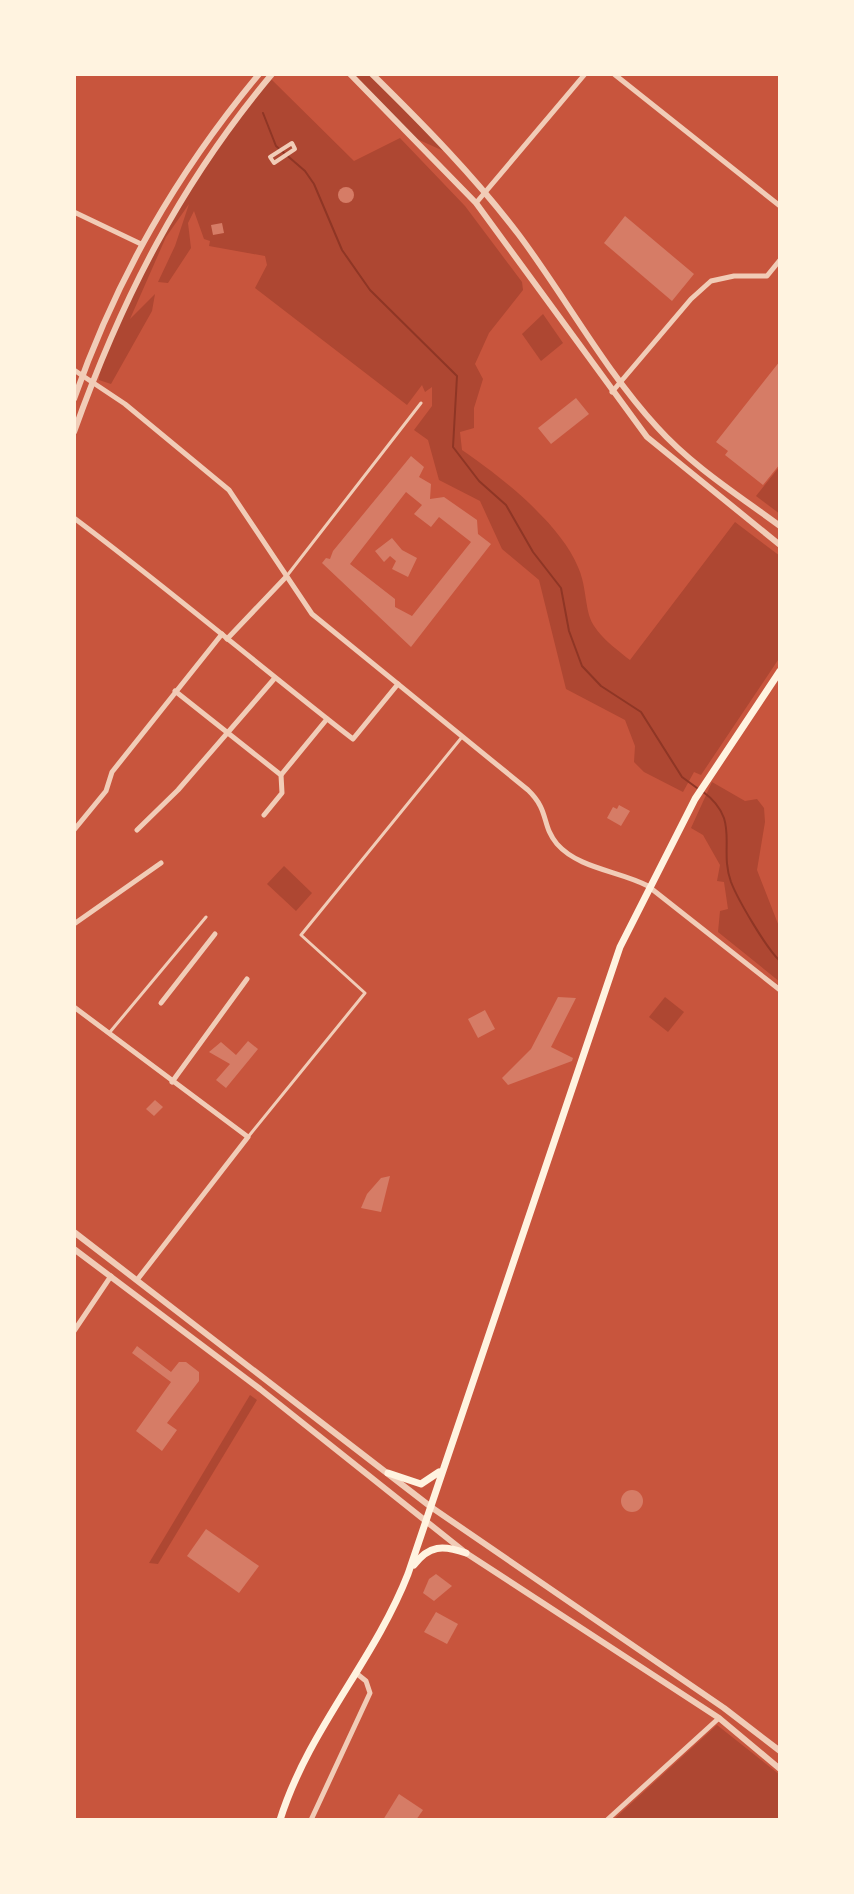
<svg xmlns="http://www.w3.org/2000/svg" width="854" height="1894" font-family="'PT Sans',sans-serif">
<style>
.green{fill:#ae4732}
.lines{fill:none;stroke-linecap:round;stroke-linejoin:round}
.stream{stroke:#8f3625;stroke-width:2}
.building{fill:#d67c66;fill-rule:evenodd}
.service{stroke:#f1ccb7;stroke-width:3}
.pedestrian{stroke:#f1ccb7;stroke-width:4}
.minor{stroke:#f1ccb7;stroke-width:5}
.tertiary{stroke:#f1ccb7;stroke-width:6}
.secondary{stroke:#fff3e0;stroke-width:7}
</style>
<rect width="100%" height="100%" fill="#c8553d"/>
<g class="green">
<polygon points="350,74 372,74 448,153 417,139"/>
<path d="M271 79 354 161 400 138 465 206 522 282 523 290 489 333 475 364 483 379 474 408V428L460 432 462 450C500 476 560 523 578 567 585 582 585 600 589 615 594 633 616 649 630 660L735 522 780 556V657L701 775 694 772 683 792 644 772 634 762 635 746 625 720 566 689 539 580 502 549 480 501 439 480 428 440 414 430 432 406V387L425 392 422 385 407 405 255 288 267 265 265 256 209 246 210 241 204 239 194 211 188 223 191 248 168 283 158 282 175 246 189 204 166 237 130 319 155 294 152 311 111 384 99 380C100 366 108 352 113 339 149 245 207 156 271 79Z"/>
<polygon points="543,314 563,343 541,361 522,334"/>
<polygon points="780,466 780,514 756,496"/>
<polygon points="712,782 745,801 757,799 764,808 765,822 757,870 780,929 780,982 718,932 720,911 728,909 724,882 717,881 720,865 703,835 691,828"/>
<polygon points="284,866 312,893 296,911 267,884"/>
<polygon points="665,997 684,1012 668,1032 649,1017"/>
<polygon points="250,1395 257,1400 158,1564 149,1563"/>
<polygon points="717,1725 780,1775 780,1820 613,1820"/>
</g>
<g class="lines">
<g class="stream">
<polyline points="263,113 276,146 305,171 314,184 342,250 370,290 457,376 453,447 479,481 506,505 533,552 561,588 569,631 582,666 601,686 641,712 682,777 697,788"/>
<path d="M702 791C742 820 718 846 731 882 738 900 766 948 780 961"/>
</g>
</g>
<g class="building">
<circle cx="346" cy="195" r="8"/>
<polygon points="625,216 694,274 672,301 604,243"/>
<polygon points="222,223 224,233 213,235 211,225"/>
<polygon points="780,361 780,464 763,485 725,455 728,451 716,442"/>
<polygon points="576,398 589,414 551,444 538,428"/>
<path d="M411 456 424 467 419 477 431 484 430 499 444 497 477 520 478 534 491 544 411 647 322 563 326 558 330 559 333 551ZM406 492 422 505 414 514 431 527 439 517 471 542 412 616 395 607V599L350 564Z"/>
<polygon points="392,538 402,550 417,558 408,577 392,569 396,561 390,556 384,562 375,551"/>
<polygon points="619,805 630,811 621,826 607,818 613,807 617,809"/>
<polygon points="558,997 576,998 551,1047 573,1058 572,1061 508,1085 502,1078 531,1049"/>
<polygon points="485,1010 495,1029 478,1038 468,1019"/>
<polygon points="248,1041 258,1049 226,1088 216,1080 230,1064 209,1052 221,1042 236,1055"/>
<polygon points="155,1100 163,1107 154,1116 146,1109"/>
<polygon points="390,1176 381,1212 361,1208 367,1194 381,1178"/>
<polygon points="137,1346 171,1372 179,1362 186,1362 199,1372 199,1381 167,1423 177,1430 162,1451 136,1431 171,1382 132,1353"/>
<circle cx="632" cy="1501" r="11"/>
<polygon points="206,1529 259,1566 239,1593 187,1556"/>
<polygon points="436,1574 452,1586 434,1601 423,1593 429,1579"/>
<polygon points="436,1612 458,1624 447,1644 424,1632"/>
<polygon points="399,1794 423,1810 416,1820 383,1820"/>
</g>
<g class="lines">
<g class="service">
<polyline points="286,577 421,403"/>
<polyline points="110,1032 206,917"/>
<polyline points="248,1137 365,993 301,935 462,737"/>
</g>
<polygon class="pedestrian" points="292,143 295,149 274,163 270,157"/>
<g class="minor">
<polyline points="614,74 780,206"/>
<polyline points="476,203 585,74"/>
<polyline points="74,212 141,244"/>
<path d="M74 370 125 404 229 490 312 614 528 790C550 811 541 825 557 844 579 869 620 871 648 886L780 990"/>
<polyline points="612,392 691,299 711,281 734,276 767,276 780,260"/>
<path d="M74 518C169 589 259 666 353 739L398 684"/>
<polyline points="227,639 285,578"/>
<polyline points="175,691 281,775 282,793 264,815"/>
<polyline points="281,775 327,719"/>
<polyline points="74,830 106,791 112,772 222,634"/>
<polyline points="137,830 178,790 274,679"/>
<polyline points="74,924 161,863"/>
<polyline points="161,1003 215,934"/>
<polyline points="74,1007 248,1137 137,1280"/>
<polyline points="172,1082 247,979"/>
<polyline points="74,1331 111,1276"/>
<polyline points="311,1820 370,1693 366,1681 356,1673"/>
<polyline points="607,1820 719,1718"/>
</g>
<g class="tertiary">
<polyline points="350,74 476,203 647,437 780,545"/>
<path d="M372 74C424 125 475 177 519 235 566 298 604 369 657 427 692 466 738 495 780 526"/>
<path d="M74 399C117 277 176 174 259 74"/>
<path d="M74 432C122 298 180 184 272 74"/>
<polyline points="74,1232 431,1507 724,1708 780,1751"/>
<polyline points="74,1249 260,1389 466,1553 719,1718 780,1769"/>
</g>
<g class="secondary">
<polyline points="388,1473 421,1484 439,1472"/>
<path d="M414 1565C429 1545 443 1545 466 1553"/>
<path d="M280 1820C308 1730 374 1661 408 1574L620 947 695 799 780 671"/>
</g>
</g>
<rect width="854" height="1894" fill="none" stroke="#fff3e0" stroke-width="152"/>
</svg>
